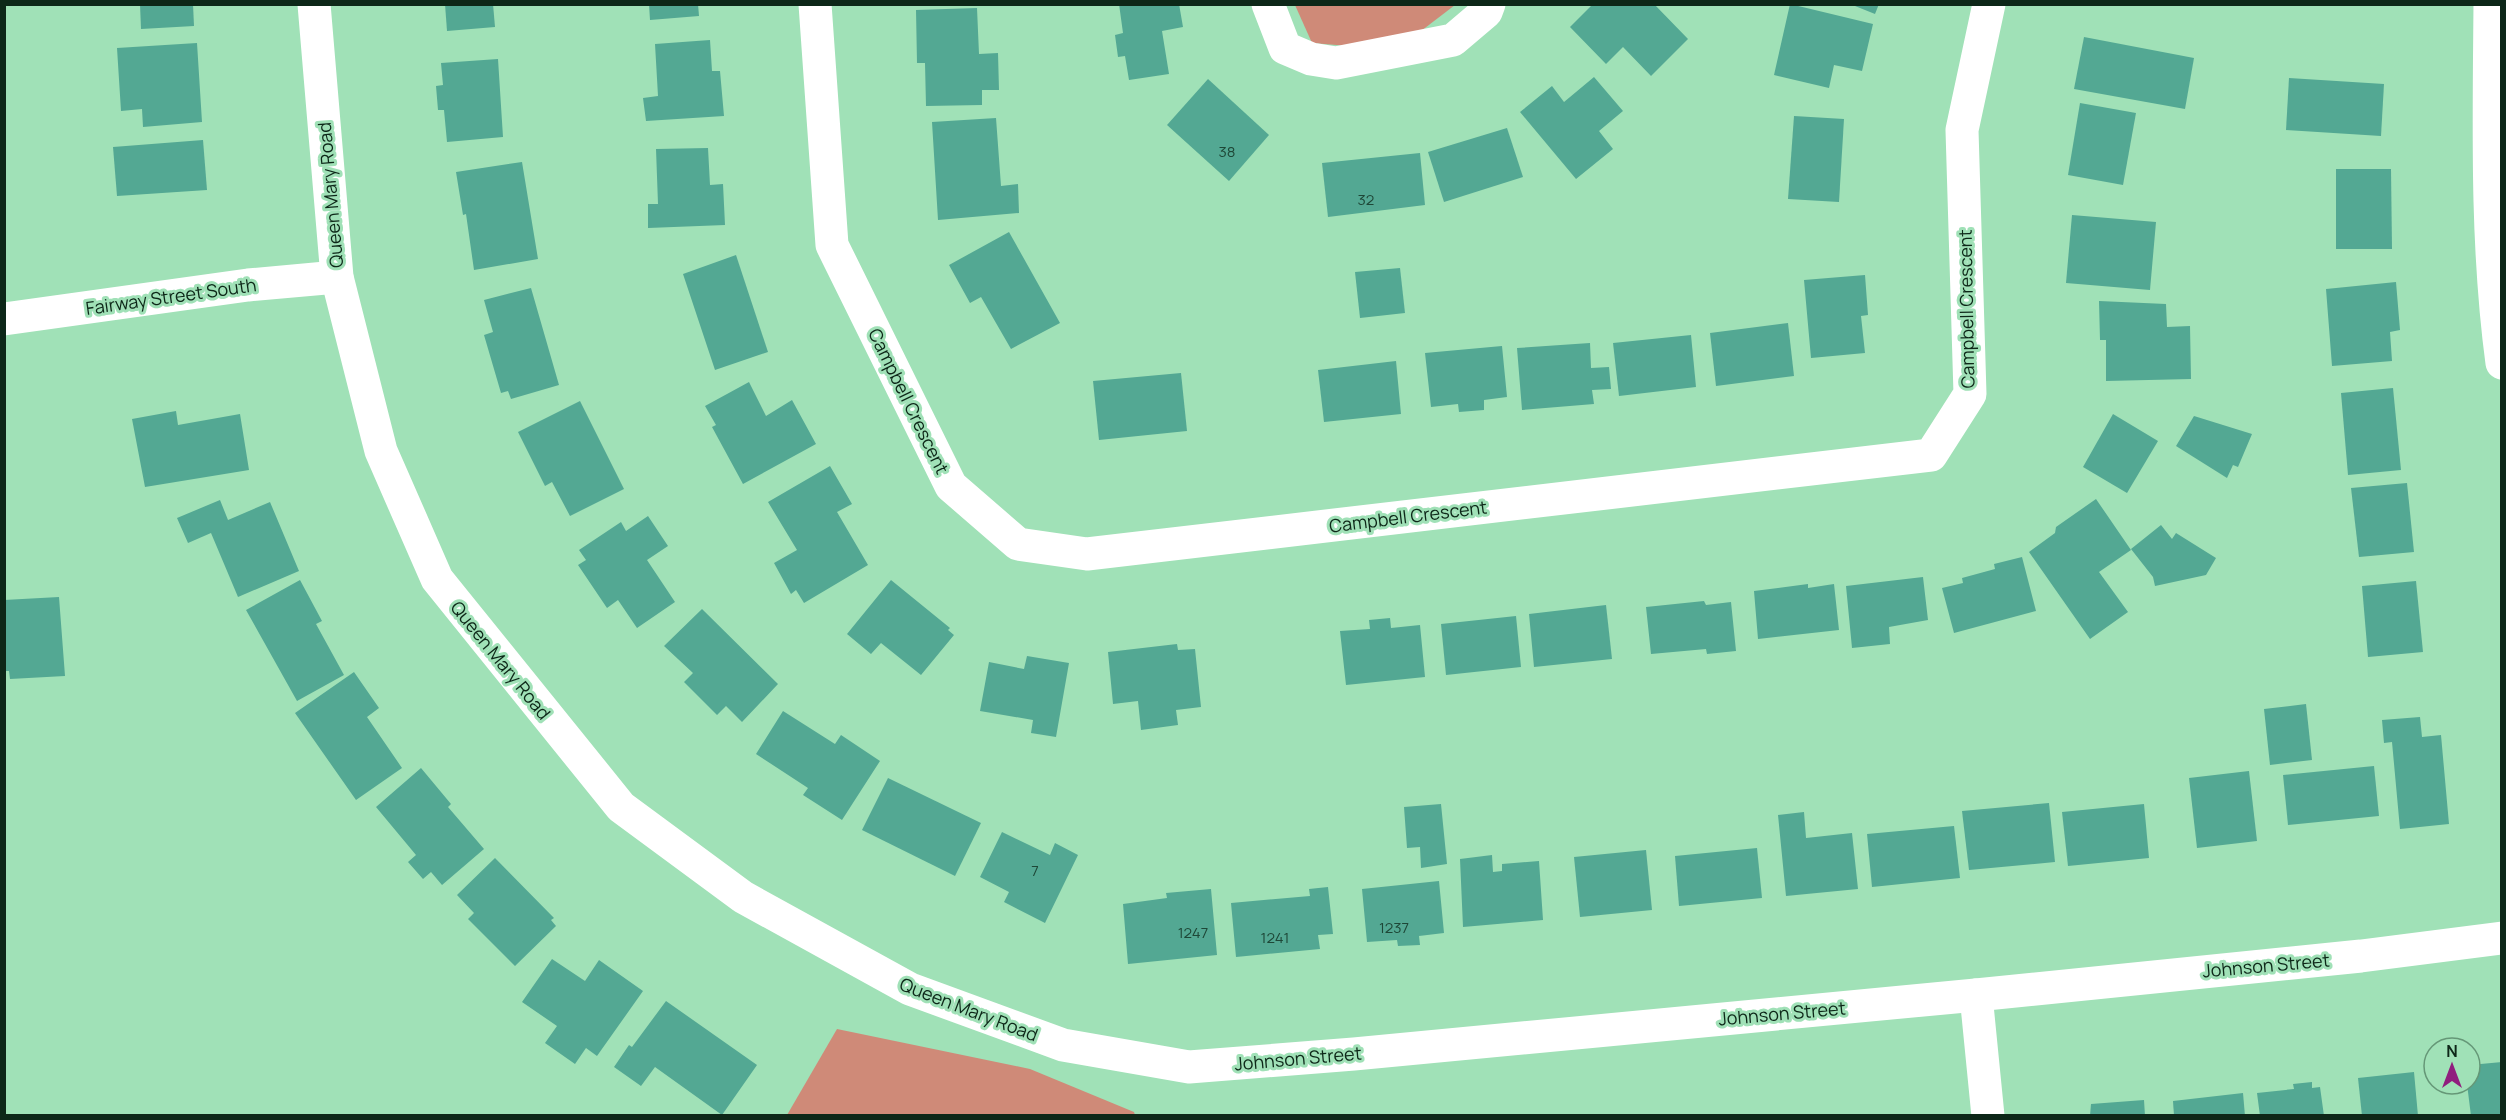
<svg xmlns="http://www.w3.org/2000/svg" width="2506" height="1120" font-family="Manrope,sans-serif">
<style>
.green{fill:#cf8a78}
.building{fill:#53a893}
.lines{fill:none;stroke-linecap:round;stroke-linejoin:round}
.minor{stroke:#fff;stroke-width:33}
.tertiary{stroke:#fff;stroke-width:33}
.labels{text-anchor:middle;dominant-baseline:central;stroke-width:6;stroke-linejoin:round;paint-order:stroke}
.number-label{font-size:15px;fill:#1e4737}
.street-label{font-size:18px;fill:#0d2718;stroke:#a0e1b7}
</style>
<rect width="100%" height="100%" fill="#a0e1b7"/>
<g class="green">
<polygon points="1295,5 1295,4 1455,5 1421,31 1349,46 1312,43"/>
<polygon points="837,1029 1030,1069 1134,1112 1135,1115 787,1115"/>
</g>
<g class="building">
<polygon points="140,4 193,4 194,26 141,29"/>
<polygon points="445,4 493,4 495,27 447,31"/>
<polygon points="649,4 698,4 699,16 650,20"/>
<polygon points="1119,4 1179,4 1183,27 1162,31 1169,74 1129,80 1125,56 1118,57 1115,35 1123,33"/>
<polygon points="1593,4 1654,4 1688,39 1651,76 1623,47 1606,64 1570,27"/>
<polygon points="1790,4 1873,24 1862,71 1834,65 1829,88 1774,75"/>
<polygon points="1850,4 1879,4 1875,14"/>
<polygon points="977,8 979,54 998,53 999,90 982,90 982,105 926,106 925,63 917,63 916,10"/>
<polygon points="2084,37 2194,58 2185,109 2074,89"/>
<polygon points="710,40 712,71 720,71 724,116 646,121 643,98 658,96 655,44"/>
<polygon points="197,43 202,122 143,127 142,109 121,111 117,48"/>
<polygon points="498,59 503,137 447,142 444,110 438,110 436,86 443,85 441,63"/>
<polygon points="1594,77 1623,111 1599,131 1613,149 1576,179 1520,112 1552,86 1564,102"/>
<polygon points="2289,78 2384,84 2381,136 2286,130"/>
<polygon points="1208,79 1269,135 1229,181 1167,125"/>
<polygon points="2080,103 2136,113 2123,185 2068,175"/>
<polygon points="1794,116 1844,119 1839,202 1788,199"/>
<polygon points="996,118 1001,186 1018,184 1019,213 938,220 932,122"/>
<polygon points="1507,128 1523,177 1444,202 1428,152"/>
<polygon points="203,140 207,190 117,196 113,147"/>
<polygon points="708,148 710,185 723,184 725,225 648,228 648,204 658,204 656,149"/>
<polygon points="1420,153 1425,205 1328,217 1322,163"/>
<polygon points="522,162 538,259 474,270 466,214 463,215 456,172"/>
<polygon points="2336,169 2391,169 2392,249 2336,249"/>
<polygon points="2072,215 2156,222 2150,290 2066,283"/>
<polygon points="1009,232 1060,323 1011,349 981,297 970,303 949,265"/>
<polygon points="736,255 768,352 715,370 683,274"/>
<polygon points="1400,268 1405,313 1360,318 1355,272"/>
<polygon points="1865,275 1868,315 1861,316 1865,353 1811,358 1804,280"/>
<polygon points="2396,282 2400,330 2390,332 2392,361 2332,366 2326,289"/>
<polygon points="531,288 559,385 511,399 508,391 501,393 484,335 493,332 484,300"/>
<polygon points="2099,301 2166,304 2167,327 2190,326 2191,379 2106,381 2106,340 2100,340"/>
<polygon points="1788,323 1794,376 1716,386 1710,333"/>
<polygon points="1691,335 1696,387 1619,396 1613,343"/>
<polygon points="1590,343 1591,368 1609,367 1611,389 1592,390 1594,404 1522,410 1517,348"/>
<polygon points="1502,346 1507,397 1484,400 1484,410 1459,412 1458,404 1431,407 1425,353"/>
<polygon points="1396,361 1401,414 1324,422 1318,370"/>
<polygon points="1181,373 1187,431 1099,440 1093,381"/>
<polygon points="749,382 766,416 792,400 816,444 743,484 712,427 716,425 705,406"/>
<polygon points="2393,388 2401,470 2348,475 2341,393"/>
<polygon points="580,401 624,489 570,516 552,482 545,486 518,432"/>
<polygon points="176,411 178,425 240,414 249,470 145,487 132,419"/>
<polygon points="2113,414 2158,441 2127,493 2083,467"/>
<polygon points="2194,416 2252,434 2238,467 2233,465 2227,478 2176,446"/>
<polygon points="830,466 852,504 837,512 868,565 804,603 796,590 791,594 774,563 797,550 768,502"/>
<polygon points="2407,483 2414,552 2359,557 2351,488"/>
<polygon points="2096,499 2131,550 2099,572 2128,612 2090,639 2029,552 2055,533 2056,527"/>
<polygon points="220,500 228,520 270,502 299,571 238,597 211,533 188,543 177,518"/>
<polygon points="648,516 668,546 647,560 675,602 637,628 618,600 607,608 578,565 586,560 579,550 621,522 626,531"/>
<polygon points="2161,525 2172,539 2176,533 2216,558 2206,575 2155,586 2153,577 2131,549"/>
<polygon points="2022,557 2036,611 1954,633 1942,588 1963,583 1962,578 1995,569 1994,564"/>
<polygon points="1923,577 1928,620 1889,627 1890,644 1852,648 1846,586"/>
<polygon points="300,580 322,621 316,624 344,675 297,701 246,610"/>
<polygon points="891,580 950,628 948,630 954,635 921,675 881,643 871,654 847,634"/>
<polygon points="2416,581 2423,652 2368,657 2362,586"/>
<polygon points="1808,584 1808,588 1834,584 1839,630 1758,639 1754,591"/>
<polygon points="59,597 65,676 10,679 9,671 4,671 4,600"/>
<polygon points="1704,601 1706,605 1731,602 1736,651 1707,654 1706,649 1651,654 1646,607"/>
<polygon points="1606,605 1612,659 1534,667 1529,614"/>
<polygon points="702,609 778,684 742,722 726,706 717,715 684,682 693,673 664,646"/>
<polygon points="1516,616 1521,667 1446,675 1441,624"/>
<polygon points="1390,618 1391,628 1420,625 1425,677 1346,685 1340,631 1370,629 1369,620"/>
<polygon points="1177,644 1178,650 1195,649 1201,707 1176,710 1178,725 1141,730 1138,701 1113,704 1108,652"/>
<polygon points="1027,656 1069,663 1056,737 1031,733 1033,720 980,711 989,662 1024,669"/>
<polygon points="354,672 379,708 367,717 402,768 356,800 295,713"/>
<polygon points="2306,704 2312,760 2270,765 2264,709"/>
<polygon points="783,711 835,744 841,735 880,761 842,820 803,795 808,788 756,754"/>
<polygon points="2420,717 2422,737 2441,735 2449,824 2400,829 2392,742 2384,743 2382,720"/>
<polygon points="2374,766 2379,816 2288,825 2283,775"/>
<polygon points="421,768 451,804 448,807 484,849 442,885 431,872 423,879 408,862 416,855 376,807"/>
<polygon points="2249,771 2257,841 2197,848 2189,778"/>
<polygon points="888,778 981,823 955,876 862,830"/>
<polygon points="2049,803 2055,862 1969,870 1962,811"/>
<polygon points="1441,804 1447,864 1421,868 1420,847 1407,848 1404,807"/>
<polygon points="2144,804 2149,858 2068,866 2062,812"/>
<polygon points="1804,812 1806,838 1852,833 1858,889 1786,896 1778,815"/>
<polygon points="1954,826 1960,878 1872,887 1867,834"/>
<polygon points="1002,832 1050,855 1055,843 1078,855 1045,923 1004,902 1009,892 980,877"/>
<polygon points="1757,848 1762,898 1679,906 1675,856"/>
<polygon points="1646,850 1652,910 1580,917 1574,857"/>
<polygon points="1492,855 1493,872 1502,871 1502,864 1539,861 1543,920 1463,927 1460,859"/>
<polygon points="495,858 554,918 551,920 556,926 515,966 468,919 474,913 457,895"/>
<polygon points="1439,881 1444,933 1419,936 1420,945 1398,946 1397,940 1367,942 1362,889"/>
<polygon points="1328,887 1333,934 1318,935 1320,949 1236,957 1231,903 1310,896 1309,889"/>
<polygon points="1211,889 1217,955 1128,964 1123,904 1167,898 1166,893"/>
<polygon points="552,959 585,981 599,960 643,991 597,1056 586,1048 575,1064 545,1043 557,1026 522,1002"/>
<polygon points="666,1001 757,1065 722,1115 655,1067 641,1086 614,1067 629,1045 632,1047"/>
<polygon points="2502,1062 2502,1116 2471,1116 2467,1084 2470,1084 2470,1065"/>
<polygon points="2414,1072 2418,1116 2362,1116 2358,1078"/>
<polygon points="2312,1082 2312,1088 2320,1087 2324,1116 2260,1116 2257,1093 2294,1089 2293,1084"/>
<polygon points="2243,1093 2245,1116 2174,1116 2173,1101"/>
<polygon points="2144,1100 2145,1116 2090,1116 2091,1104"/>
</g>
<g class="lines">
<g class="minor">
<polyline points="815,4 832,245 951,486 1018,544 1087,554 1931,455 1970,394 1962,130 1989,4"/>
<polyline points="1268,4 1285,48 1311,59 1336,63 1453,40 1486,12 1489,4"/>
<path d="M2490 4C2489 125 2486 244 2502 363"/>
<polyline points="4,319 248,285 337,277"/>
<polyline points="1976,995 1988,1116"/>
</g>
<polyline class="tertiary" points="314,4 337,277 381,451 437,579 621,807 743,897 910,989 1063,1045 1189,1067 1354,1054 1976,995 2361,956 2502,938"/>
</g>
<g class="labels">
<g class="number-label">
<text x="1227" y="151">38</text>
<text x="1366" y="199">32</text>
<text x="1035" y="870">7</text>
<text x="1394" y="927">1237</text>
<text x="1193" y="932">1247</text>
<text x="1275" y="937">1241</text>
</g>
<g class="street-label">
<text transform="translate(330 195) rotate(-95)">Queen Mary Road</text>
<text transform="translate(171 296) rotate(-8)">Fairway Street South</text>
<text transform="translate(1966 309) rotate(-91)">Campbell Crescent</text>
<text transform="translate(909 401) rotate(64)">Campbell Crescent</text>
<text transform="translate(1408 516) rotate(-7)">Campbell Crescent</text>
<text transform="translate(501 660) rotate(51)">Queen Mary Road</text>
<text transform="translate(2266 965) rotate(-5)">Johnson Street</text>
<text transform="translate(969 1009) rotate(21)">Queen Mary Road</text>
<text transform="translate(1782 1013) rotate(-5)">Johnson Street</text>
<text transform="translate(1298 1058) rotate(-5)">Johnson Street</text>
</g>
</g>
<rect width="2506" height="1120" fill="none" stroke="#0d2718" stroke-width="12"/>
<g transform="translate(2452 1066)"><circle r="28" fill="#a0e1b7" stroke="#659777" stroke-width="1.5"/>
<path d="M0-4.5L10 22L0 15L-10 22Z" fill="#901e7e"/>
<text y="-9" font-size="16" font-weight="bold" text-anchor="middle" fill="#0d2718">N</text>
</g>
</svg>
